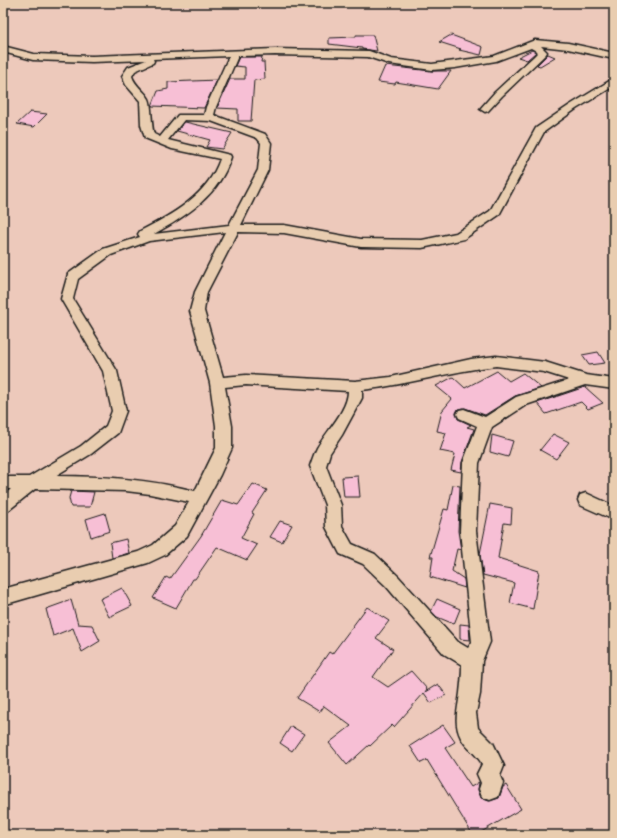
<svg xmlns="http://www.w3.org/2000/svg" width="617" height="838" font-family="Itim,sans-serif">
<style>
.building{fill:#f7bfd5;stroke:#1c1c1c}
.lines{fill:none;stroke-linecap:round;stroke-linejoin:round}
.minor-casing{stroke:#1c1c1c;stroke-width:3}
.minor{fill:#e9cdb0;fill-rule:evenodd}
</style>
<rect width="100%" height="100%" fill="#edc9bb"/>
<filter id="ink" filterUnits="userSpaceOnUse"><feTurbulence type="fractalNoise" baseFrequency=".025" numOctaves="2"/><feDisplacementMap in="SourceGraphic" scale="8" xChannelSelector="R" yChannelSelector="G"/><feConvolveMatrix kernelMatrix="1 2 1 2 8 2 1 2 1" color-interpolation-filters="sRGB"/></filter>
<g filter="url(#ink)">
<g class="building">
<polygon points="356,35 373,35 377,51 362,49 362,48 329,44 329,38 356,37"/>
<polygon points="451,35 483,47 481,55 459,50 461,49 439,42"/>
<polygon points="532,50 536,52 527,60 518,57"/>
<polygon points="548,54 555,57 540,66 537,65"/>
<polygon points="239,57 262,57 261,62 264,62 265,79 254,80 251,121 238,121 238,109 217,108 230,79 245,79 245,67 235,66"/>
<polygon points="385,66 432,71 451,71 438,89 396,82 395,84 378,82"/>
<polygon points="217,80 204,108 152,106 158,91 168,89 168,82"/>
<polygon points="30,112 47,114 34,127 17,124"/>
<polygon points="185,122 232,133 222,149 206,147 210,140 177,131"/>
<polygon points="598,352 605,363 589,365 582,355"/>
<polygon points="497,371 509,381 523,373 541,388 515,396 485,415 465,408 458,409 456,413 458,419 471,425 467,427 474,429 462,462 461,472 451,470 455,454 440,451 446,433 437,431 442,411 452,399 436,386 453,377 465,388"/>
<polygon points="585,387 603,403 588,409 581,402 546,414 537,403"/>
<polygon points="553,434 569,442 556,459 540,450"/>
<polygon points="492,435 513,441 508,457 490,452"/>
<polygon points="358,476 360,497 344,497 342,477"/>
<polygon points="253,484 267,490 252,513 254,514 241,538 257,545 247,560 217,547 195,579 193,579 176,608 153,598 166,577 170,579 201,536 222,500 238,505"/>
<polygon points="453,485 460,486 458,531 461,550 457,549 452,571 464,579 465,588 430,577 433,557 430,557 444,509 448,510"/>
<polygon points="71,491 94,492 90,507 71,507 69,498"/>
<polygon points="490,504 512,508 511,524 504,523 498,558 539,571 533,609 510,603 514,583 483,575 480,554"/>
<polygon points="105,513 110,531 91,537 86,519"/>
<polygon points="280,521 292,525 282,542 270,537"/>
<polygon points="126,539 129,553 112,558 110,543"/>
<polygon points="122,588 132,606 109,617 100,599"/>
<polygon points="437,599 460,609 454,624 437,617 431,611"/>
<polygon points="71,600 78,624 92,625 100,641 82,652 73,628 53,636 46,609"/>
<polygon points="367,607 389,621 376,638 393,649 373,677 388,687 411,671 427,689 425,692 438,684 446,695 431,703 424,693 394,727 392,725 370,746 369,745 347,765 329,743 351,726 324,706 320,712 297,698 329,652 332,654"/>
<polygon points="460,624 469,625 470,640 460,639"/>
<polygon points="443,725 455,742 445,748 471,787 479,782 478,790 481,798 489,801 499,798 503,787 506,785 521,809 476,835 473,835 427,760 421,763 410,746"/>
<polygon points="291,726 304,734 292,751 280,743"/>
</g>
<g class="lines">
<defs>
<g id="minor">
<path d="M535 40 568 43 614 53V59L568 49 541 46 547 52 546 54 502 96 488 111 485 112 480 109 495 92 533 57 538 52 531 48 496 61 455 68 432 70 389 64 368 57 275 55 238 56 216 107 214 115 265 134 271 143 268 170 241 225H284L361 239 422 240 456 233 490 211 536 128 570 105 611 80 614 79V86L576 109 544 132 499 215 464 239 422 248 361 247 284 233 238 232 207 292 204 311 223 377 246 375 355 381 391 377 471 359 496 356 545 362 586 375 614 379V389L585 385 526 405 492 427 479 463 476 531 490 642 482 661 480 694 476 713 478 728 493 743 504 766 500 776 503 783 498 797 490 800 482 797 479 789 481 783 477 774 482 764C477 754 466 748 461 738 453 723 458 709 460 693 461 684 462 675 462 665L444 654 386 586 363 564 340 554 326 527 325 505 310 466C312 460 314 454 317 448 326 432 348 410 348 391L246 385 225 387 232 426V448L220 475 187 536 165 555 148 563 3 605V589L138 552 153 545 175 526 189 502 150 494 126 491 35 489 9 510 3 512V496L11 489H3V477H29L81 446 106 426 112 411 103 371 61 299 68 274 103 249 140 237 138 234 140 231C172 215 208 195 220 159L172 149 145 138 141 125 140 101 126 85 122 76 128 67 146 60 92 62 33 60 3 52V46L34 54 92 56 275 49 369 51 391 59 432 64 494 56ZM229 56 206 107 204 115H178L160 137 154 134C151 125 152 105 149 99 144 90 135 86 132 76L135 71 153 63 154 61 153 59ZM184 120 211 121 257 138 261 143 258 170 229 225 154 234C187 216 220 194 231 157L230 155 168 140ZM225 232 195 292 190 311 210 383 216 426V448L195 491C149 479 103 476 55 476L91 454 118 433 126 411 117 371 73 299 78 279 111 255 149 241ZM496 366 544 372 569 380 516 397 485 417 464 409 459 410 457 414 459 418 477 426 463 463 460 531 472 642 468 648 458 642 398 576 375 554 352 544 342 526 341 505 326 466 330 453 342 435 362 398V390C407 385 451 371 496 366Z"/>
<polygon points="586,493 614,506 614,520 580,505 578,500 580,495"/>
</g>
</defs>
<use href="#minor" class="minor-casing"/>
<use href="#minor" class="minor"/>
</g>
</g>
<rect width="617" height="838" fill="none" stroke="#e9cdb0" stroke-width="16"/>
<rect x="8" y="8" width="601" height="822" fill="none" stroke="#1c1c1c" stroke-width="1.5" filter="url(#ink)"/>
</svg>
